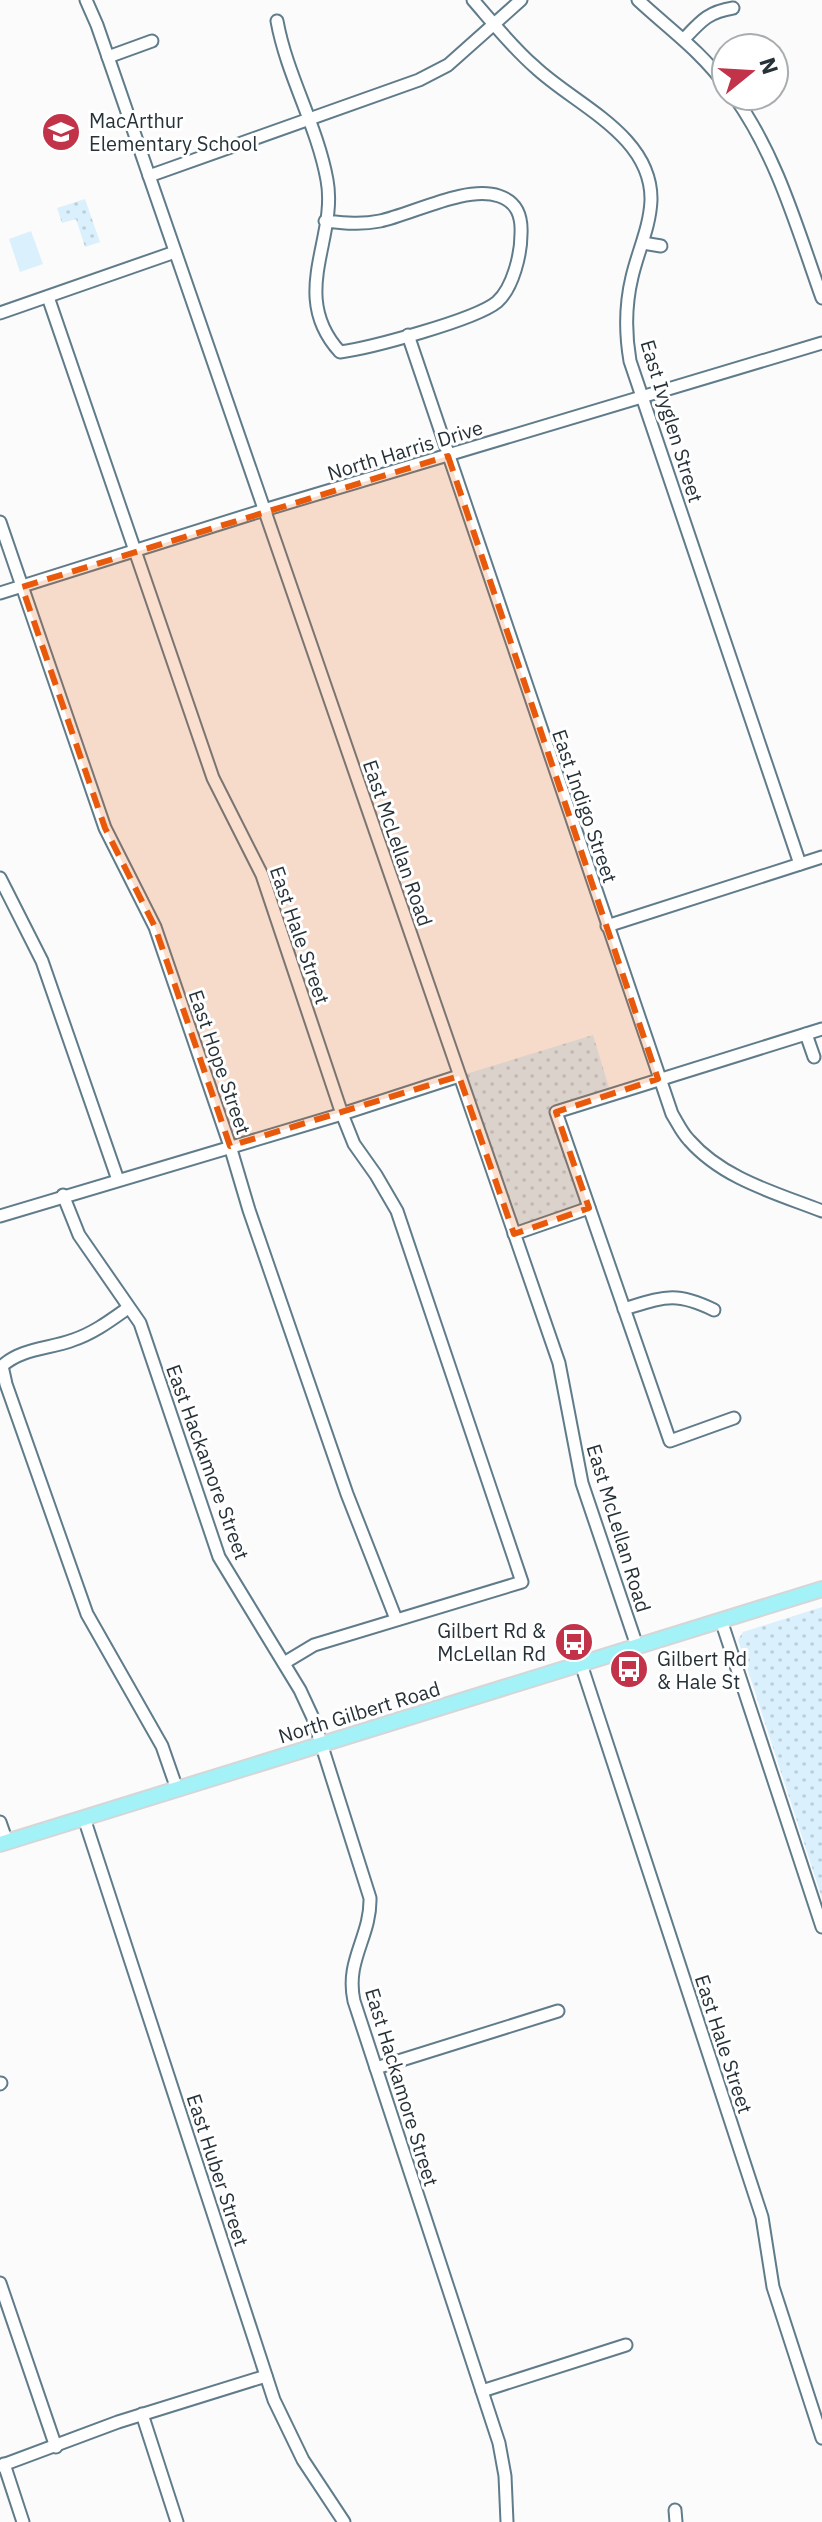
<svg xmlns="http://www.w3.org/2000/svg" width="822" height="2522" font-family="'IBM Plex Sans',sans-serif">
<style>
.grass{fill:url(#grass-dots)}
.pitch{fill:#daf1fd}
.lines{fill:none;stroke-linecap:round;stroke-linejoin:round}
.minor-casing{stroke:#607c8b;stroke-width:15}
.major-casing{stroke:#d4d6d7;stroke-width:18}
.minor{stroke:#fff;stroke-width:11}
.major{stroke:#a3f2f7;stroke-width:14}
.marked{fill:#e8590c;fill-opacity:0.2;stroke:#e8590c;stroke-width:6;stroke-dasharray:16 10;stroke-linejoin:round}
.labels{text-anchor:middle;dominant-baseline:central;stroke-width:6;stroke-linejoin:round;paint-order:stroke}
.poi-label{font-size:20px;fill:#263238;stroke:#fff;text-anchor:start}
.street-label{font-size:20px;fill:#263238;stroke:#fff}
</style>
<defs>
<pattern id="grass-dots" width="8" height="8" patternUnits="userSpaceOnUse" patternTransform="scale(2)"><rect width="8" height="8" fill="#daf1fd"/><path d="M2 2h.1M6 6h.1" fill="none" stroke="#bbcfda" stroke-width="1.8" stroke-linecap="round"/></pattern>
</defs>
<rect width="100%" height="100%" fill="#fbfbfb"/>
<g class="grass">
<polygon points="85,199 100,242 85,247 76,219 62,223 57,208"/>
<polygon points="593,1035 611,1094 557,1112 589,1208 514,1234 459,1076"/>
<polygon points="822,1607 822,1898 738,1640 743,1632"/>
</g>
<polygon class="pitch" points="31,231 43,264 20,272 9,239"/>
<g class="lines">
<defs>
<g id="minor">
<polyline points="86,0 97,25 559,1363 582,1483 637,1646"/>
<path d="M473 0C493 23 512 47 535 67 575 105 652 135 651 200 650 227 638 251 632 277 625 306 625 332 630 361L800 864"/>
<path d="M638 0C668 28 702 52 726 86"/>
<path d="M277 21C287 76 317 125 327 180 338 239 288 295 340 352 370 348 475 320 497 302 513 288 521 254 521 234 522 216 517 202 499 196 466 185 413 214 380 221 361 225 344 223 325 221"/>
<path d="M684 39C701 21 708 12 733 8"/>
<polyline points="108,57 152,41"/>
<path d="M734 96C777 156 797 228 822 298"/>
<polyline points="149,176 419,80 448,65 521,0"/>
<polyline points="643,243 661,246"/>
<polyline points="48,297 213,778 262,875 342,1114 354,1144 376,1175 397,1211 522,1582 314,1645 284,1663"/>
<polyline points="0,313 175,252"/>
<path d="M408 335 672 1114C677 1122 682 1133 689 1140 723 1179 776 1193 822 1211"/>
<polyline points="0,522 105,828 155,927 230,1146 249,1210 347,1494 396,1619"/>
<polyline points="0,593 264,510 822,343"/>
<polyline points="0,878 42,961 118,1180"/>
<polyline points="607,926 822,857"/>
<polyline points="806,1034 814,1057"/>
<path d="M63 1195 79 1235 140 1323 219 1557 300 1690 313 1718 370 1898C371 1937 345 1960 354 2001L499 2443 505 2476 507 2522"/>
<polyline points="0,1216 342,1114 459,1076"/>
<polyline points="514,1234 589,1208"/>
<path d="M128 1308C111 1320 94 1333 73 1340 49 1349 22 1348 2 1366L6 1384 87 1614 162 1746 177 1789"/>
<path d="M624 1309C664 1297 675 1291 714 1310"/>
<polyline points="734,1418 670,1441 556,1112 822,1029"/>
<polyline points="721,1620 822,1927"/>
<polyline points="581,1664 762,2217 773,2287 822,2438"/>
<polyline points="84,1818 274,2400 303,2460 344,2522"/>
<polyline points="0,1822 7,1842"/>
<polyline points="376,2068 558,2011"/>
<polyline points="0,2084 1,2083"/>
<polyline points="0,2283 56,2447"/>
<polyline points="482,2391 626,2345"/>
<polyline points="142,2414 177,2522"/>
<polyline points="4,2464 23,2522"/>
<polyline points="0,2466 118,2422 266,2376"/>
<polyline points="675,2510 676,2522"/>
</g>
<polyline id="major" points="0,1844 822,1589"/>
</defs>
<use href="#minor" class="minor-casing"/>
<use href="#major" class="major-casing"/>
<use href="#minor" class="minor"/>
<use href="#major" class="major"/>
</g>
<path class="marked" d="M448 456 658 1079 556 1112 589 1208 514 1234 459 1076 230 1146 155 927 105 828 22 587Z"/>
<defs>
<symbol id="school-disc" viewBox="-11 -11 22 22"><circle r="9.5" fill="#c23249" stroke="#fff"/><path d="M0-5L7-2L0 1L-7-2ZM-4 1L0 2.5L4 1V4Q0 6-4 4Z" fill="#fff"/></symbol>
<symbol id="bus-disc" viewBox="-11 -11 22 22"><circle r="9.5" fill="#c23249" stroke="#fff"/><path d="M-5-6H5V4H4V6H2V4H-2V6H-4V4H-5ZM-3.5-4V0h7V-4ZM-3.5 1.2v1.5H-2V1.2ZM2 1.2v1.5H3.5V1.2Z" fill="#fff"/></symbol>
</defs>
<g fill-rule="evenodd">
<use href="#school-disc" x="39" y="110" width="44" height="44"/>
<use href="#bus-disc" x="552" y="1620" width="44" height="44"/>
<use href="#bus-disc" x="607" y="1647" width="44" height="44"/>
</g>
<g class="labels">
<g class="poi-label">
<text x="89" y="120">MacArthur<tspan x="89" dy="23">Elementary School</tspan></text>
<text x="546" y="1630" text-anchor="end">Gilbert Rd &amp;<tspan x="546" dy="23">McLellan Rd</tspan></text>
<text x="657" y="1658">Gilbert Rd<tspan x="657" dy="23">&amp; Hale St</tspan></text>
</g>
<g class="street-label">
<text transform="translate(672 421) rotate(73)">East Ivyglen Street</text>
<text transform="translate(405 450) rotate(-17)">North Harris Drive</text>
<text transform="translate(585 806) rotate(71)">East Indigo Street</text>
<text transform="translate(398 843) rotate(71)">East McLellan Road</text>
<text transform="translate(300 935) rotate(71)">East Hale Street</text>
<text transform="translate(220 1062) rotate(71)">East Hope Street</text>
<text transform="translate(208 1462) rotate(70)">East Hackamore Street</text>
<text transform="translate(619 1528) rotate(73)">East McLellan Road</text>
<text transform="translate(359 1712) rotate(-17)">North Gilbert Road</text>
<text transform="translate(724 2044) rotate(72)">East Hale Street</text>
<text transform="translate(402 2087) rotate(73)">East Hackamore Street</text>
<text transform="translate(218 2170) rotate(72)">East Huber Street</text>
</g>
</g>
<g transform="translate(750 72) rotate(72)"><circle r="38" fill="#ffffff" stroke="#a8adaf" stroke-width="2"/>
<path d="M0-6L14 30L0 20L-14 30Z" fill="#c23249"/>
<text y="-12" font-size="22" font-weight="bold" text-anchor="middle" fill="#263238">N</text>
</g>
</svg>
